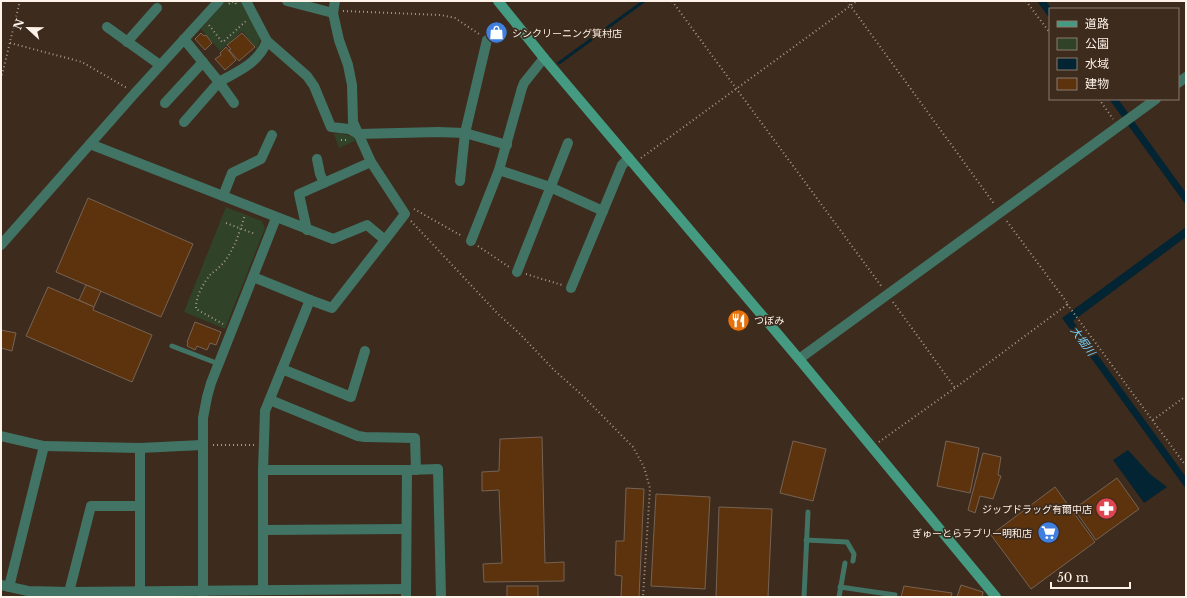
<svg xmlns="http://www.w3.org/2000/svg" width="1187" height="598" font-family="'Libre Baskerville','Noto Sans JP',serif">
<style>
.green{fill:#304227}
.water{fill:#032432}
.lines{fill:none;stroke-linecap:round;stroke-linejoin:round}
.stream{stroke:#032432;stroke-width:3}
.building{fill:#5c330d;stroke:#776354}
.path{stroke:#a7988d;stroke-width:2;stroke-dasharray:1 3;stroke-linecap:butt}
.lane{stroke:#417464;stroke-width:5}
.street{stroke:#417464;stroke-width:10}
.secondary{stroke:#449b82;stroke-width:10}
.labels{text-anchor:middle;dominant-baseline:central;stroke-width:3.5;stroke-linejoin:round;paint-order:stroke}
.poi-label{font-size:10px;fill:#fef2e9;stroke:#3d2b1d;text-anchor:start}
.water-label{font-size:11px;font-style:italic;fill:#75d0fb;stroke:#3d2b1d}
</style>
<rect width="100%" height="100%" fill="#3d2b1d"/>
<g class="green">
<polygon points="225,1 240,1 258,32 260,40 257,49 242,31 220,51 201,29"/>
<polygon points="340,133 354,137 355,141 339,148 334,134"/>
<polygon points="226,207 262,221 265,228 225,329 184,312"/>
</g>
<g class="water">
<polygon points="1037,1 1046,1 1052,9 1050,9 1050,19"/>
<polygon points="1109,99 1118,99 1186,193 1186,205"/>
<polygon points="1186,227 1186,237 1073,321 1186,477 1186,489 1062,318"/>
<polygon points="1128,450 1150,474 1167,487 1144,503 1113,460"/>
</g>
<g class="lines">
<polyline class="stream" points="559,63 644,1"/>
</g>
<g class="building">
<polygon points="497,27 504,35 498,40 491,31"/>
<polygon points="201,33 204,36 206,35 212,43 205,50 195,39"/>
<polygon points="242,33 255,47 239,61 229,50 231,49 227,45"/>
<polygon points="226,47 236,60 225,70 215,59 221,55 220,53"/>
<polygon points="88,198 193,244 161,317 56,272"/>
<polygon points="86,285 101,291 94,307 79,300"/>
<polygon points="48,287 94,307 93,310 152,335 132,382 26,336"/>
<polygon points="738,310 748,314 741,331 731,327"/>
<polygon points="195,322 221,332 216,345 210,343 207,350 197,346 195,350 187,346 188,343 187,342"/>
<polygon points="1,330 16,333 12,351 1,348"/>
<polygon points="542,437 545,563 564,562 564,581 484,582 483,564 502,563 499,490 482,491 482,472 499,471 500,439"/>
<polygon points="793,441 826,449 813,501 780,493"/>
<polygon points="946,441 979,448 970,493 937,486"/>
<polygon points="983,453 1001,457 998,475 1001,476 993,499 980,496 975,513 968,510"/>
<polygon points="1117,478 1139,509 1096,540 1074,509"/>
<polygon points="1055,487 1095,542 1031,589 991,535"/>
<polygon points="626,488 644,489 639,597 621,597 622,576 615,575 616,541 624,541"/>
<polygon points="656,494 710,497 705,589 651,586"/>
<polygon points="719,507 772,509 768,597 716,597"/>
<polygon points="961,585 983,592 982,597 957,597"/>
<rect x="507" y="586" width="31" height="11"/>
<polygon points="904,586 952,593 951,597 901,597"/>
</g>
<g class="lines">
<g class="path">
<polyline points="672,1 882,287"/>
<polyline points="847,1 995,205"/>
<polyline points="1026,1 1050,33"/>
<polyline points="229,4 231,2 235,2 236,4"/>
<polyline points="343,11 441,15 455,18 479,34"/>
<polyline points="209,25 222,42 223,42 246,21"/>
<polyline points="10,43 82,62 127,88"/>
<polyline points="1,79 20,1"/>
<polyline points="1099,99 1113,119"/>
<polyline points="341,140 346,140"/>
<polyline points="641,158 857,1"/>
<polyline points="414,209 462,236"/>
<polyline points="411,221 498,314 519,333 554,370 582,395 633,447 644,467 650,488 643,597"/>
<polyline points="226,223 255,234"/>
<polyline points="478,246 509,267"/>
<polyline points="526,274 562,285"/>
<polyline points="893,302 955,388"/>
<polyline points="1067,304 1186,466"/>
<path d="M223 324 196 309C195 298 204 281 212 273 218 269 223 264 227 258 236 245 240 230 245 215"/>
<polyline points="1153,420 1186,396"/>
<polyline points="879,442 955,388 1068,304 1006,220"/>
<polyline points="213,445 255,445"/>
</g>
<g class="lane">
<polyline points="172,346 219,364"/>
<polyline points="806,540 847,542 854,554 853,561"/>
<polyline points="840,587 895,595"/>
<polyline points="804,597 808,512"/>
<polyline points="839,597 845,563"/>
</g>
<g class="street">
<polyline points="246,1 267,41 307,76 314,86 331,127 349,129 358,134 438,132 465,133 507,145"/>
<polyline points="287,1 333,13"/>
<polyline points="335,1 333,13 339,40 348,65 352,85 353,122 371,162 405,214 385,240"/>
<polyline points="107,27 160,65"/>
<path d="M184 39 219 82C238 71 259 63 267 41"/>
<polyline points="127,42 157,8"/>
<polyline points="1178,83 1186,77"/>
<polyline points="165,103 203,62"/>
<polyline points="184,122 219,82 234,103"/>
<polyline points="90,144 333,239 367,225 385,240 332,308 310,300 265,411 263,470 263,590"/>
<polyline points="317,159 320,174 324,183"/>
<polyline points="499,170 550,187 603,211"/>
<polyline points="460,181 465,133 487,40"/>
<polyline points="223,196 232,173 261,159 272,135"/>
<polyline points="307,230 299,194 371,162"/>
<polyline points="471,241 499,170 522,88 524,83 544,58"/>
<polyline points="1,245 135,93 219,1"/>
<polyline points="517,272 568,143"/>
<polyline points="253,277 310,300"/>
<polyline points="571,288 622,165 629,158"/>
<polyline points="799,359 1156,99"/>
<polyline points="282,369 351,397 365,351"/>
<polyline points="270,400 358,436 365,437 415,438 416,470"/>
<polyline points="1,436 44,446 140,448 202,445"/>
<polyline points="140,448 140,591"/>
<polyline points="263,470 407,470 438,469 441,597"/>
<polyline points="263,530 406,529"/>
<polyline points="1,585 28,591 69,592 406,589"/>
<polyline points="9,587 44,446"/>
<polyline points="69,592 91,506 139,506"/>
<polyline points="203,597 203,418 207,397 211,383 276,218"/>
<polyline points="406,597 407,470"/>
</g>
<polyline class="secondary" points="498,1 544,58 799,359 996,597"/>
</g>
<defs>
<symbol id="shop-disc" viewBox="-11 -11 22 22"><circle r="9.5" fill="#3f7fe0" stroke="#3d2b1d"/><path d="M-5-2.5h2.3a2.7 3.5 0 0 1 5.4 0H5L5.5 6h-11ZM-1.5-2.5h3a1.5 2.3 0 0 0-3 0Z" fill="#fff"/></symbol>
<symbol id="restaurant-disc" viewBox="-11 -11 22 22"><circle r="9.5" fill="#e8710a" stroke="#3d2b1d"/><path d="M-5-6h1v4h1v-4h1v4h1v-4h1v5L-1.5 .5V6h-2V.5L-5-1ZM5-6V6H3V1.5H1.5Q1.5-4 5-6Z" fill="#fff"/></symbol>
<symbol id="pharmacy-disc" viewBox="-11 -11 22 22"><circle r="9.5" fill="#e0444e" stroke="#3d2b1d"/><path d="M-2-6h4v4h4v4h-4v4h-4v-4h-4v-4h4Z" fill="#fff"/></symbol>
<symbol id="supermarket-disc" viewBox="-11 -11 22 22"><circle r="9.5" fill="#3f7fe0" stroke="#3d2b1d"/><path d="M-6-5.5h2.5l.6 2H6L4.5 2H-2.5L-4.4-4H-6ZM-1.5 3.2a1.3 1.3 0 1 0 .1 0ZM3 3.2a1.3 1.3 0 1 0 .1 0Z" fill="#fff"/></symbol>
</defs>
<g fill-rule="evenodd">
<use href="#shop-disc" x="484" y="20" width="25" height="25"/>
<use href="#restaurant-disc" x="726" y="308" width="25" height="25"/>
<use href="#pharmacy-disc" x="1094" y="496" width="25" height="25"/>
<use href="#supermarket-disc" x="1036" y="520" width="25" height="25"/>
</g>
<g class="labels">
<g class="poi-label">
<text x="512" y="33">シンクリーニング箕村店</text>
<text x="754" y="320">つぼみ</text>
<text x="1092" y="509" text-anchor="end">ジップドラッグ有爾中店</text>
<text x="1032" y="533" text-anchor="end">ぎゅーとらラブリー明和店</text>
</g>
<g class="water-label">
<text transform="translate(1083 341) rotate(54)">大堀川</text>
</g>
</g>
<rect width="1187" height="598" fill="none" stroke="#fef2e9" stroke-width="4"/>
<rect x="1049" y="8" width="130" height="92" fill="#3d2b1d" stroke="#8a7b6f"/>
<rect x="1057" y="21" width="20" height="6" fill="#449b82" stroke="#8a7b6f"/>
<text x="1085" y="28" font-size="12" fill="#fef2e9">道路</text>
<rect x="1057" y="38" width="20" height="12" fill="#304227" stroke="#8a7b6f"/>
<text x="1085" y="48" font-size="12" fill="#fef2e9">公園</text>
<rect x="1057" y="58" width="20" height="12" fill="#032432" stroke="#8a7b6f"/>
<text x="1085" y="68" font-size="12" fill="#fef2e9">水域</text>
<rect x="1057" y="78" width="20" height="12" fill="#5c330d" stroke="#8a7b6f"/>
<text x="1085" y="88" font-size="12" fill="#fef2e9">建物</text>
<g transform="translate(28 28) rotate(292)" stroke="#3d2b1d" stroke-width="3" paint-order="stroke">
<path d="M0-3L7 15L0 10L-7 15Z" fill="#fef2e9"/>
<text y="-6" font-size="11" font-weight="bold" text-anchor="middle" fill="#fef2e9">N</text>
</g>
<path d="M1051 582v6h79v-6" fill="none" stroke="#fef2e9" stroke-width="2"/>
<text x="1057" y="582" font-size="12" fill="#fef2e9" stroke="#3d2b1d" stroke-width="3" paint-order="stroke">50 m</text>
</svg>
